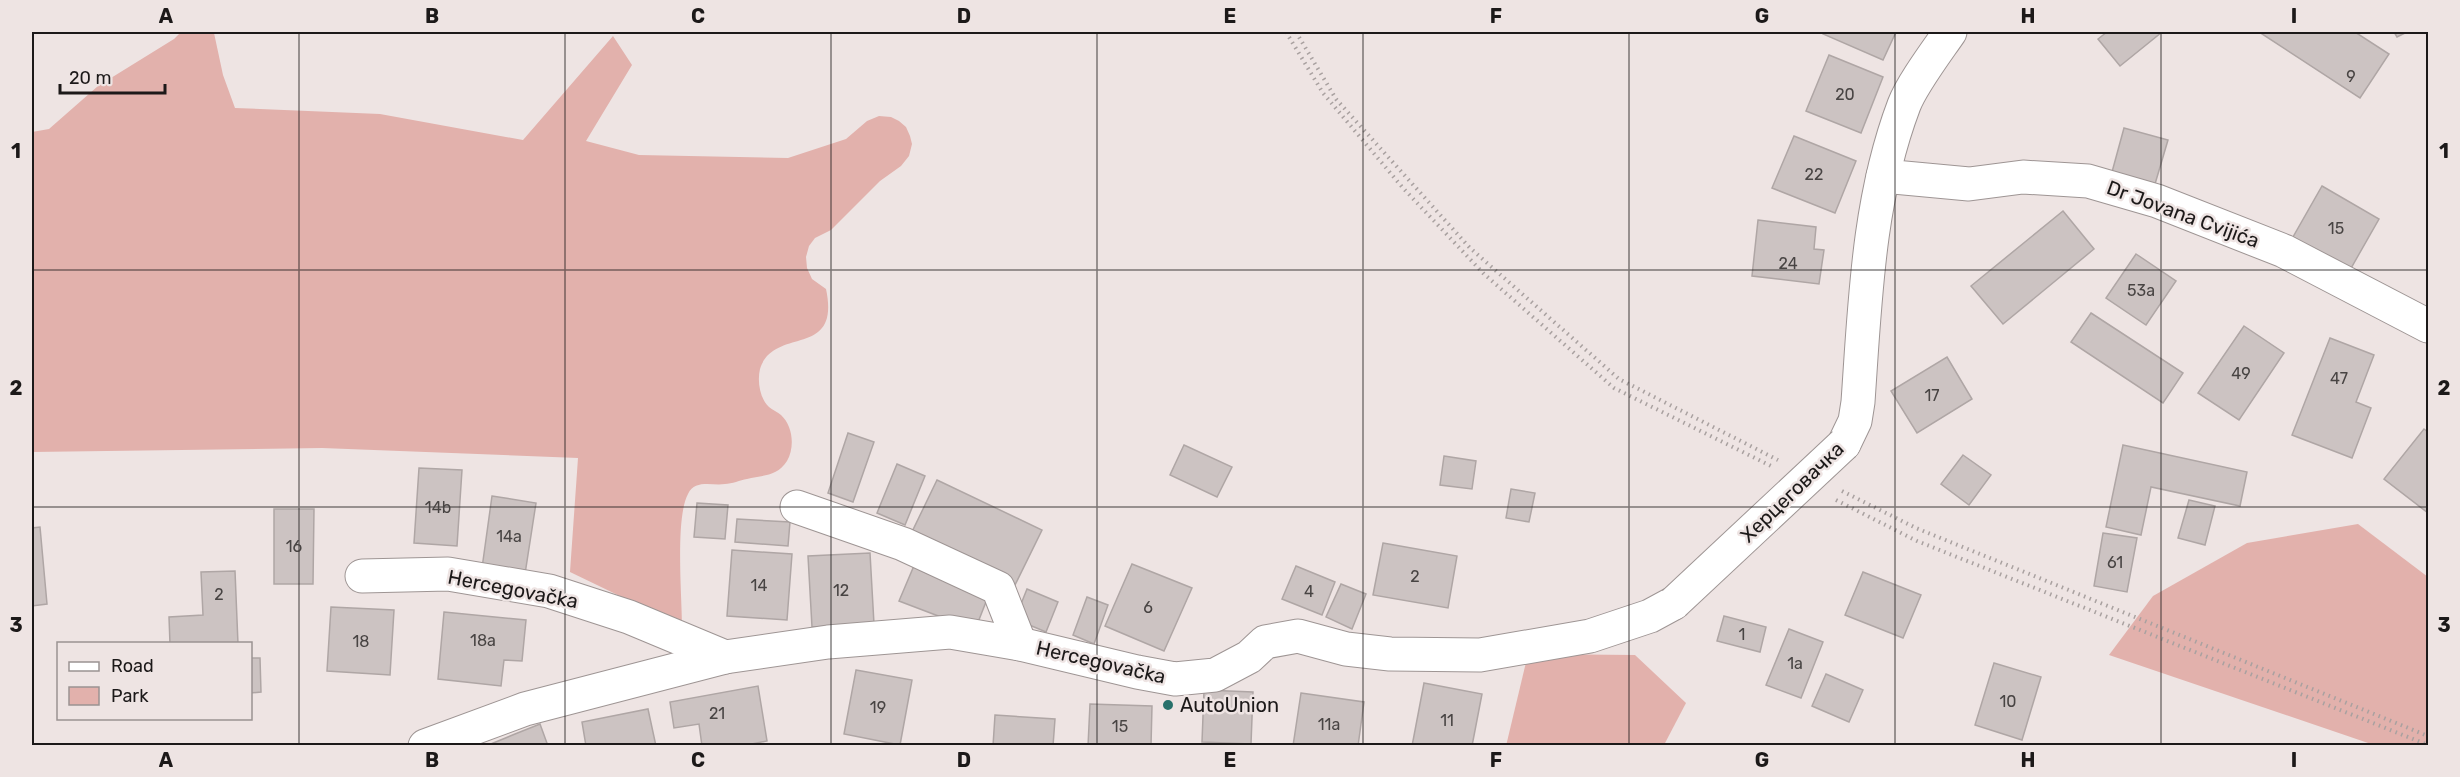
<svg xmlns="http://www.w3.org/2000/svg" width="2460" height="777" font-family="Rubik,sans-serif">
<style>
.green{fill:#e2b1ac}
.building{fill:#ccc3c2;stroke:#afa6a5;stroke-width:1.5}
.lines{fill:none;stroke-linecap:round;stroke-linejoin:round}
.minor-casing{stroke:#9e9594;stroke-width:35}
.path{stroke:#a9a1a0;stroke-width:4;stroke-dasharray:1.5 4.5;stroke-linecap:butt}
.minor{stroke:#fff;stroke-width:33}
.minor-bridge-casing{stroke:#9e9594;stroke-width:35;stroke-linecap:butt}
.minor-bridge{stroke:#fff;stroke-width:33}
.grid{fill:none;stroke:#1c1919;stroke-width:1.5;stroke-opacity:0.55}
.poi-dot{fill:#28716b;stroke:#eee4e3;stroke-width:2}
.labels{text-anchor:middle;dominant-baseline:central;stroke-width:5;stroke-linejoin:round;paint-order:stroke}
.number-label{font-size:16px;fill:#484443}
.street-label{font-size:20px;fill:#1c1919;stroke:#eee4e3}
.poi-label{font-size:20px;fill:#1c1919;stroke:#eee4e3;text-anchor:start}
.neatline{fill:none;stroke:#1c1919;stroke-width:2}
.grid-label{font-size:20px;text-anchor:middle;font-weight:bold;fill:#1c1919}
</style>
<rect width="100%" height="100%" fill="#eee4e3"/>
<g class="green">
<path d="M181 32 214 33 223 75 235 108 380 114 523 140 613 36 632 65 586 141 639 155 788 158 846 139 867 121 879 116 891 117 899 121 906 127 910 136 912 144 909 156 901 166 880 181 831 230 815 238 809 246 806 257 807 268 812 279 826 289C841 360 774 325 760 369 757 381 760 399 769 407 772 410 778 412 781 415 793 426 795 447 787 461 777 477 762 475 747 479 740 480 732 484 725 484 712 486 695 479 688 494 675 518 682 596 682 626L570 572 578 458 322 448 32 452V132L49 129 98 86 174 39Z"/>
<polygon points="2358,524 2428,577 2428,745 2374,745 2109,655 2153,596 2247,543"/>
<polygon points="1528,654 1635,655 1686,703 1664,745 1506,746"/>
</g>
<g class="building">
<polygon points="1824,32 1896,32 1883,60 1823,34"/>
<polygon points="2107,32 2162,32 2120,66 2098,39"/>
<polygon points="2259,32 2355,32 2389,54 2360,98"/>
<polygon points="2394,32 2407,32 2397,37"/>
<polygon points="1829,55 1883,77 1861,133 1806,111"/>
<polygon points="2124,128 2168,140 2155,184 2112,172"/>
<polygon points="1794,136 1856,161 1835,213 1772,188"/>
<polygon points="2322,186 2379,219 2350,270 2293,237"/>
<polygon points="2063,211 2094,249 2003,324 1971,286"/>
<polygon points="1758,220 1816,227 1814,249 1824,250 1819,284 1752,276"/>
<polygon points="2136,254 2176,281 2146,325 2106,298"/>
<polygon points="2091,313 2183,373 2163,403 2071,342"/>
<polygon points="2244,326 2284,353 2239,420 2198,393"/>
<polygon points="2330,338 2374,355 2356,402 2371,408 2352,458 2292,435"/>
<polygon points="1947,357 1972,399 1917,433 1891,391"/>
<polygon points="2424,429 2428,432 2428,513 2384,479"/>
<polygon points="848,433 874,442 853,502 828,493"/>
<polygon points="1184,445 1232,467 1217,497 1170,475"/>
<polygon points="2123,445 2247,472 2240,506 2151,487 2141,535 2106,527"/>
<polygon points="1963,455 1991,475 1969,505 1941,484"/>
<polygon points="1444,456 1476,461 1472,489 1440,485"/>
<polygon points="897,464 925,476 905,525 877,513"/>
<polygon points="419,468 462,470 457,546 414,543"/>
<polygon points="937,480 1042,530 1014,587 910,536"/>
<polygon points="1511,489 1535,493 1529,522 1506,518"/>
<polygon points="492,496 536,503 525,574 482,568"/>
<polygon points="2189,500 2215,506 2205,545 2178,538"/>
<polygon points="697,503 728,505 725,539 694,537"/>
<polygon points="274,509 314,509 313,584 274,584"/>
<polygon points="737,519 790,522 788,546 735,542"/>
<polygon points="40,527 47,604 32,606 32,528"/>
<polygon points="2103,533 2137,538 2127,592 2094,586"/>
<polygon points="1383,543 1457,556 1448,608 1373,595"/>
<polygon points="732,550 792,554 787,620 727,616"/>
<polygon points="870,553 874,624 812,627 808,556"/>
<polygon points="916,561 991,589 975,630 899,601"/>
<polygon points="1132,564 1192,588 1164,651 1105,626"/>
<polygon points="1296,566 1335,582 1322,615 1282,599"/>
<polygon points="235,571 238,644 170,644 169,617 203,615 201,572"/>
<polygon points="1863,572 1921,595 1903,638 1845,615"/>
<polygon points="1341,584 1366,594 1352,629 1326,617"/>
<polygon points="1027,589 1058,602 1046,632 1015,619"/>
<polygon points="1087,597 1108,605 1094,644 1073,635"/>
<polygon points="331,607 394,610 390,675 327,671"/>
<polygon points="444,612 526,620 522,661 504,660 501,686 438,679"/>
<polygon points="1724,616 1766,627 1760,652 1717,641"/>
<polygon points="1789,629 1823,642 1801,698 1766,685"/>
<polygon points="250,658 260,658 261,692 250,693"/>
<polygon points="1994,663 2041,677 2022,740 1975,725"/>
<polygon points="856,670 912,680 900,745 844,734"/>
<polygon points="1826,674 1863,690 1849,722 1812,706"/>
<polygon points="1424,683 1482,694 1472,746 1412,746"/>
<polygon points="758,686 767,741 742,746 702,746 699,724 674,728 670,702"/>
<polygon points="1204,690 1253,692 1251,744 1202,742"/>
<polygon points="1301,693 1364,702 1358,746 1293,746"/>
<polygon points="1090,704 1152,706 1151,746 1088,746"/>
<polygon points="648,709 656,746 586,746 582,722"/>
<polygon points="995,715 1055,719 1053,746 993,746"/>
<polygon points="540,724 548,746 486,746 515,734"/>
</g>
<g class="lines">
<defs>
<g id="minor">
<polyline points="1883,176 1969,184 2023,177 2088,181 2157,201 2284,251 2428,326"/>
<path d="M1844 444 1855 421 1858 402C1865 302 1868 200 1904 105 1912 84 1937 51 1950 32"/>
<polyline points="797,507 903,544 998,588 1020,644"/>
<polyline points="362,576 448,574 549,591 629,617 725,657"/>
<polyline points="425,746 525,709 725,657 828,642 950,632 1020,644 1137,672 1175,679 1215,675 1249,657 1265,642 1298,636 1346,649 1390,654 1480,655 1590,636 1650,616 1674,603"/>
</g>
</defs>
<use href="#minor" class="minor-casing"/>
<g class="path">
<polyline points="1286,32 1323,93 1403,188 1484,274 1614,388 1771,466"/>
<polyline points="1296,32 1336,99 1470,248 1619,379 1778,460"/>
<polyline points="1842,491 1916,528 2428,736"/>
<polyline points="1836,500 1917,541 2428,745"/>
</g>
<use href="#minor" class="minor"/>
<defs>
<polyline id="minor-bridge" points="1674,603 1844,444"/>
</defs>
<use href="#minor-bridge" class="minor-bridge-casing"/>
<use href="#minor-bridge" class="minor-bridge"/>
</g>
<path class="grid" d="M299 32V746M565 32V746M831 32V746M1097 32V746M1363 32V746M1629 32V746M1895 32V746M2161 32V746M32 270H2428M32 507H2428"/>
<circle class="poi-dot" cx="1168" cy="705" r="6"/>
<g class="labels">
<g class="number-label">
<text x="2351" y="76">9</text>
<text x="1845" y="94">20</text>
<text x="1814" y="174">22</text>
<text x="2336" y="228">15</text>
<text x="1788" y="263">24</text>
<text x="2141" y="290">53a</text>
<text x="2241" y="373">49</text>
<text x="2339" y="378">47</text>
<text x="1932" y="395">17</text>
<text x="438" y="507">14b</text>
<text x="509" y="536">14a</text>
<text x="294" y="546">16</text>
<text x="2115" y="562">61</text>
<text x="1415" y="576">2</text>
<text x="759" y="585">14</text>
<text x="841" y="590">12</text>
<text x="1309" y="591">4</text>
<text x="219" y="594">2</text>
<text x="1148" y="607">6</text>
<text x="1742" y="634">1</text>
<text x="483" y="640">18a</text>
<text x="361" y="641">18</text>
<text x="1795" y="663">1a</text>
<text x="2008" y="701">10</text>
<text x="878" y="707">19</text>
<text x="717" y="713">21</text>
<text x="1447" y="720">11</text>
<text x="1329" y="724">11a</text>
<text x="1120" y="726">15</text>
</g>
<g class="street-label">
<text transform="translate(2183 214) rotate(20)">Dr Jovana Cvijića</text>
<text transform="translate(1792 492) rotate(-44)">Херцеговачка</text>
<text transform="translate(513 589) rotate(11)">Hercegovačka</text>
<text transform="translate(1101 662) rotate(13)">Hercegovačka</text>
</g>
<g class="poi-label">
<text x="1180" y="705">AutoUnion</text>
</g>
</g>
<rect width="2460" height="777" fill="none" stroke="#eee4e3" stroke-width="66"/>
<rect x="57" y="642" width="195" height="78" fill="#eee4e3" stroke="#9a9392" stroke-width="1.5"/>
<rect x="69" y="662" width="30" height="9" fill="#ffffff" stroke="#9a9392" stroke-width="1.5"/>
<text x="111" y="672" font-size="18" fill="#1c1919">Road</text>
<rect x="69" y="687" width="30" height="18" fill="#e2b1ac" stroke="#9a9392" stroke-width="1.5"/>
<text x="111" y="702" font-size="18" fill="#1c1919">Park</text>
<path d="M60 84v9h105v-9" fill="none" stroke="#1c1919" stroke-width="3"/>
<text x="69" y="84" font-size="18" fill="#1c1919" stroke="#eee4e3" stroke-width="4.5" paint-order="stroke">20 m</text>
<rect x="33" y="33" width="2394" height="711" class="neatline"/>
<g class="grid-label">
<text x="166" y="23">A</text>
<text x="432" y="23">B</text>
<text x="698" y="23">C</text>
<text x="964" y="23">D</text>
<text x="1230" y="23">E</text>
<text x="1496" y="23">F</text>
<text x="1762" y="23">G</text>
<text x="2028" y="23">H</text>
<text x="2294" y="23">I</text>
<text x="16" y="158">1</text>
<text x="2444" y="158">1</text>
<text x="16" y="395">2</text>
<text x="2444" y="395">2</text>
<text x="16" y="632">3</text>
<text x="2444" y="632">3</text>
<text x="166" y="767">A</text>
<text x="432" y="767">B</text>
<text x="698" y="767">C</text>
<text x="964" y="767">D</text>
<text x="1230" y="767">E</text>
<text x="1496" y="767">F</text>
<text x="1762" y="767">G</text>
<text x="2028" y="767">H</text>
<text x="2294" y="767">I</text>
</g>
</svg>
